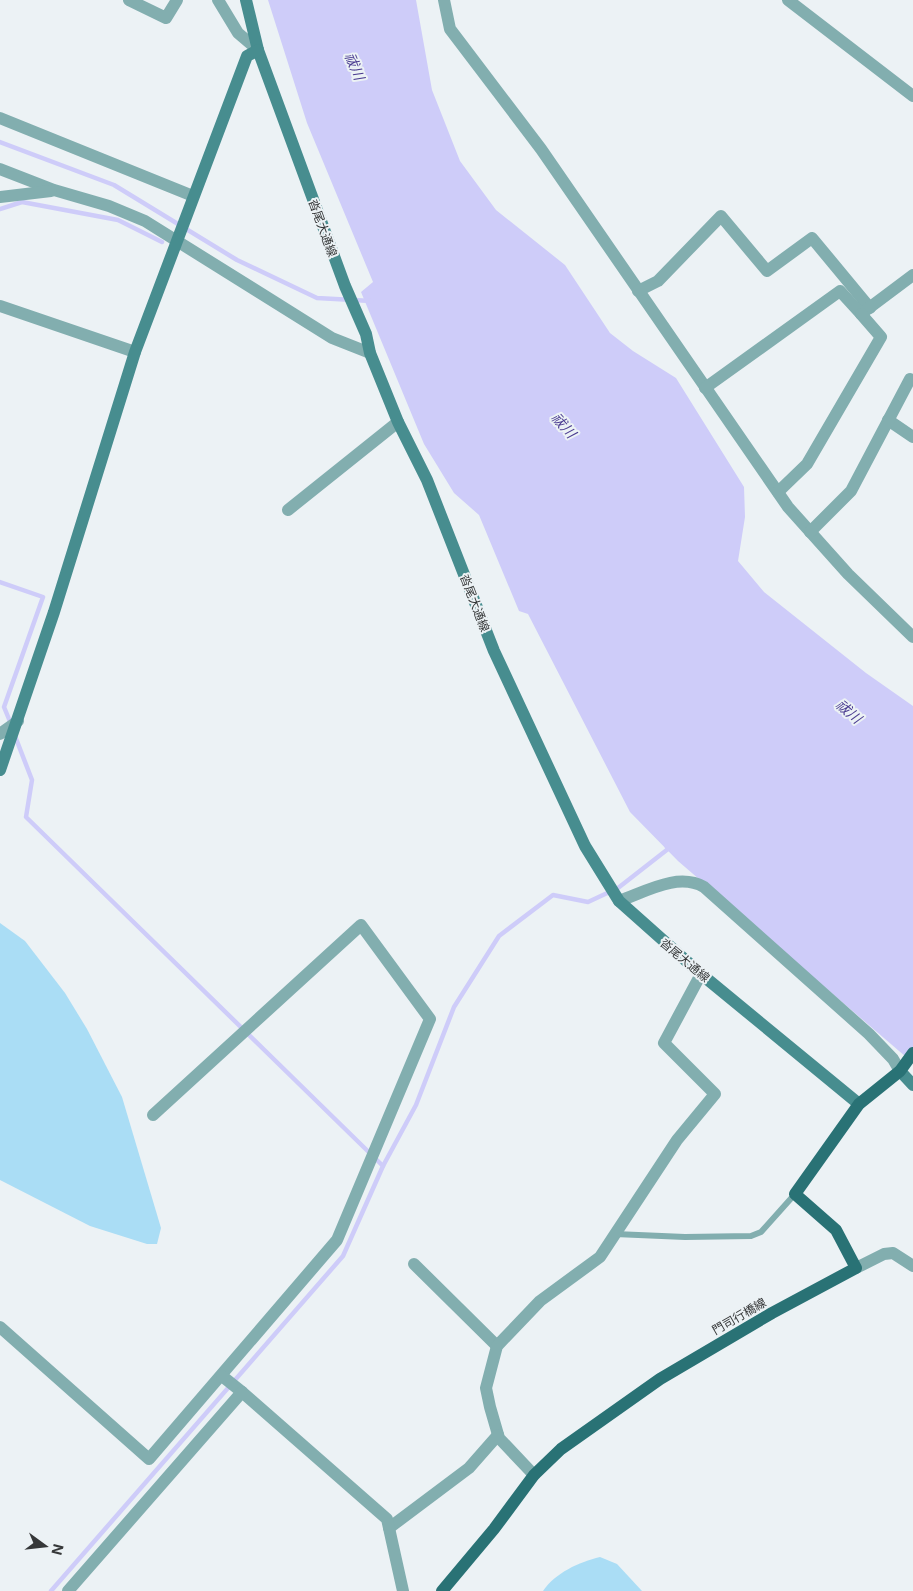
<svg xmlns="http://www.w3.org/2000/svg" width="913" height="1591" font-family="Inter,'Noto Sans JP',sans-serif">
<style>
.green{fill:#aaddf5}
.water{fill:#ceccf9}
.lines{fill:none;stroke-linecap:round;stroke-linejoin:round}
.stream{stroke:#ceccf9;stroke-width:4.5}
.lane{stroke:#82aeaf;stroke-width:6}
.street{stroke:#82aeaf;stroke-width:12}
.secondary{stroke:#478d8f;stroke-width:12}
.primary{stroke:#297275;stroke-width:12}
.labels{text-anchor:middle;dominant-baseline:central;stroke-width:4;stroke-linejoin:round;paint-order:stroke}
.street-label{font-size:12px;fill:#363839;stroke:#ecf2f5}
.water-label{font-size:14px;font-style:italic;fill:#4b3c91;stroke:#ecf2f5}
</style>
<rect width="100%" height="100%" fill="#ecf2f5"/>
<g class="green">
<polygon points="0,923 25,941 65,993 87,1029 122,1097 161,1228 157,1244 147,1244 90,1226 0,1180"/>
<path d="M600 1557 617 1564 642 1591H543C555 1573 579 1562 600 1557Z"/>
</g>
<polygon class="water" points="268,0 416,0 432,90 460,161 496,210 565,265 610,333 633,351 676,378 744,487 745,517 738,561 764,592 866,673 913,706 913,1063 678,861 630,812 528,614 519,611 479,515 454,493 424,444 361,292 373,282 307,123"/>
<g class="lines">
<g class="stream">
<polyline points="0,142 114,185 237,260 317,298 371,301"/>
<polyline points="0,209 22,202 118,220 162,242"/>
<polyline points="0,582 43,597 4,707 11,724"/>
<polyline points="15,736 32,780 26,817 383,1166"/>
<polyline points="51,1591 343,1256 383,1166 416,1105 454,1007 499,936 553,895 588,902 618,888 668,849 666,845"/>
</g>
<polyline class="lane" points="615,1234 685,1237 751,1236 761,1232 795,1194"/>
<g class="street">
<polyline points="129,0 166,18 177,0"/>
<polyline points="218,0 238,33 258,50"/>
<polyline points="444,0 450,29 541,149 788,507 848,574 913,637"/>
<polyline points="788,0 913,96"/>
<polyline points="0,118 193,196"/>
<polyline points="0,169 54,190 109,206 145,221 332,338 370,353"/>
<polyline points="0,197 51,191"/>
<polyline points="638,291 658,281 721,216 767,271 812,238 870,308"/>
<polyline points="0,306 135,352"/>
<polyline points="705,388 840,291 861,314 913,275"/>
<polyline points="888,420 913,437"/>
<polyline points="778,492 807,464 881,337 861,314"/>
<polyline points="288,510 398,422"/>
<polyline points="810,532 851,491 910,379"/>
<polyline points="0,734 18,721"/>
<path d="M619 901C645 892 678 872 704 887L869 1034 893 1059 900 1071"/>
<polyline points="414,1264 497,1346"/>
<polyline points="856,1268 884,1254 893,1253 913,1266"/>
<polyline points="0,1327 149,1459 337,1240 430,1019 361,925 153,1115"/>
<polyline points="222,1376 242,1392"/>
<polyline points="534,1475 499,1438 490,1407 486,1388 497,1346 540,1301 600,1257 677,1140 715,1094 664,1043 701,974"/>
<polyline points="389,1528 469,1468 498,1435"/>
<polyline points="68,1591 242,1392 387,1519 403,1591"/>
</g>
<g class="secondary">
<polyline points="246,0 258,50 345,286 366,334 370,353 398,422 427,480 494,651 585,846 619,901 701,974 859,1104"/>
<polyline points="0,770 54,612 135,352 247,56 258,50"/>
<polyline points="900,1071 913,1085"/>
</g>
<polyline class="primary" points="442,1591 494,1529 534,1475 561,1449 660,1379 772,1313 856,1268 836,1230 795,1194 859,1104 900,1071 913,1053"/>
</g>
<g class="labels">
<g class="street-label">
<text transform="translate(323 228) rotate(70)">沓尾大通線</text>
<text transform="translate(475 603) rotate(69)">沓尾大通線</text>
<text transform="translate(685 960) rotate(40)">沓尾大通線</text>
<text transform="translate(739 1316) rotate(-30)">門司行橋線</text>
</g>
<g class="water-label">
<text transform="translate(355 66) rotate(67)">祓川</text>
<text transform="translate(564 425) rotate(48)">祓川</text>
<text transform="translate(849 711) rotate(40)">祓川</text>
</g>
</g>
<g transform="translate(45 1546) rotate(105)" stroke="#ecf2f5" stroke-width="4" paint-order="stroke">
<path d="M0-4L9 19L0 12L-9 19Z" fill="#363839"/>
<text y="-8" font-size="14" font-weight="bold" text-anchor="middle" fill="#363839">N</text>
</g>
</svg>
